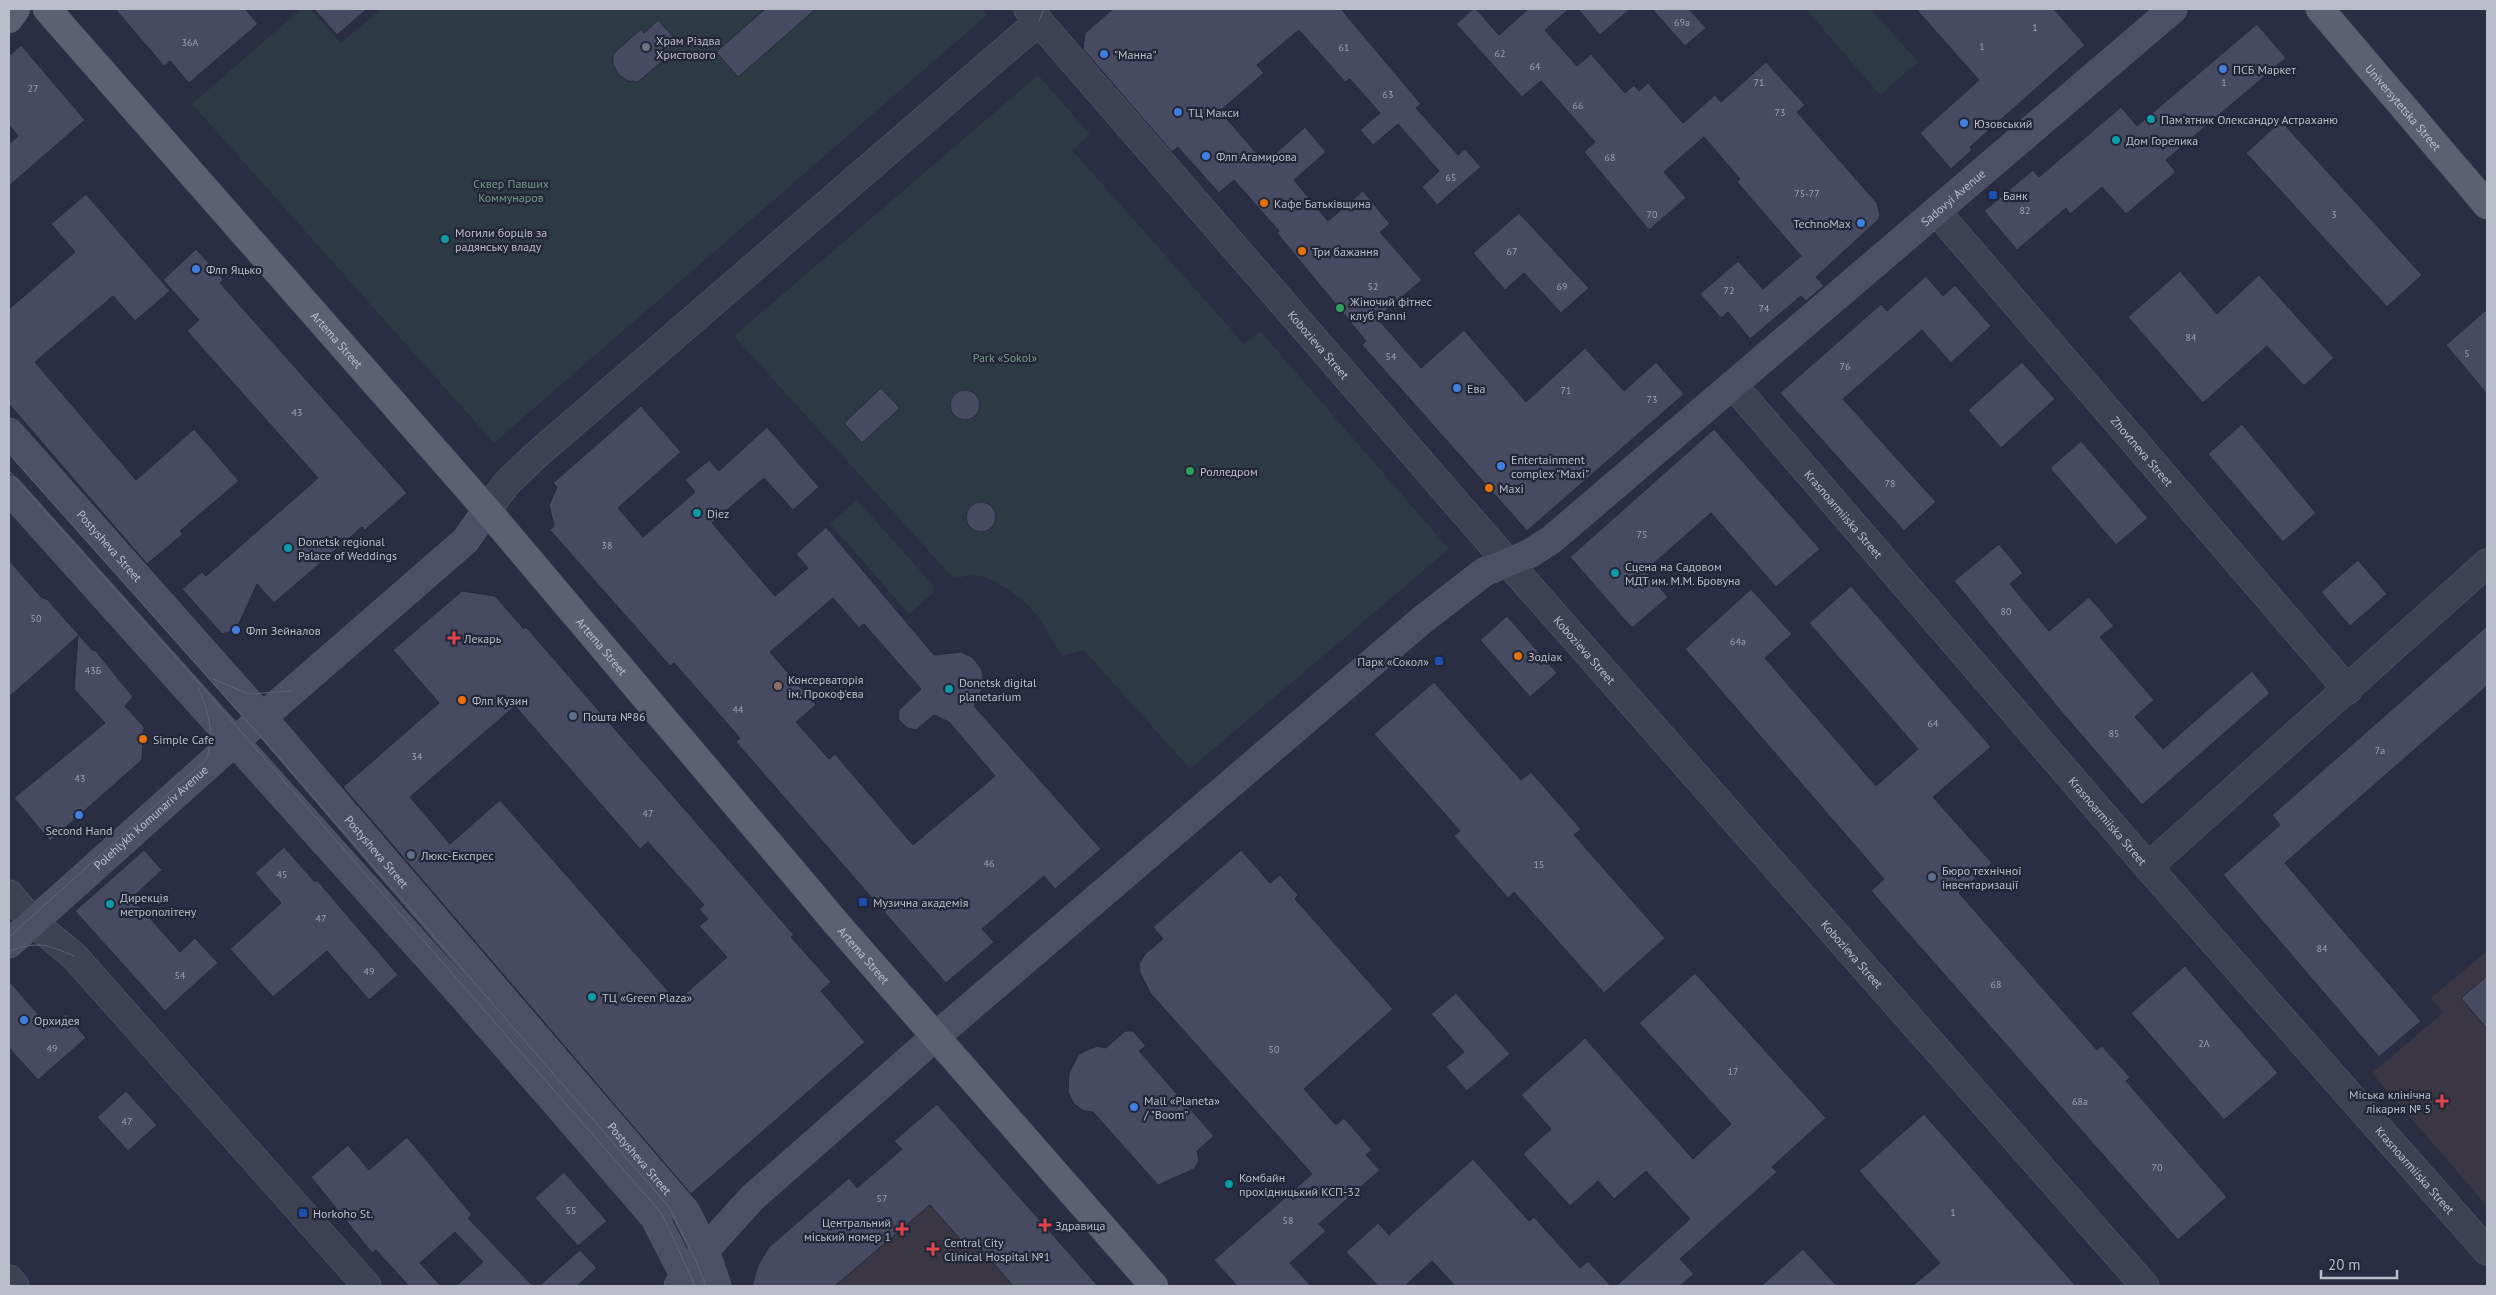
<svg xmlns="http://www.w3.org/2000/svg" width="2496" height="1295" font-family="'PT Sans',sans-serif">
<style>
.medical{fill:#3b3643}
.green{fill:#2c3a43}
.building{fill:#474b61;stroke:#252839;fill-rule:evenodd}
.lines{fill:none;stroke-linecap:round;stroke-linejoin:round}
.street-casing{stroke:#595c6c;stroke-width:29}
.secondary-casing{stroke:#595c6c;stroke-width:29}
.primary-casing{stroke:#484a5b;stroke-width:29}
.street{stroke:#3e4152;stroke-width:28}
.secondary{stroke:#4d4f64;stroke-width:28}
.primary{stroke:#5d6071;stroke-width:28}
.tram{stroke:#616478;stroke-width:1}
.worship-dot{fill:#6b7280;stroke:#232637;stroke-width:2}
.shop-dot{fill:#3f7fe0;stroke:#232637;stroke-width:2}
.culture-dot{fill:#0f9aa8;stroke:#232637;stroke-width:2}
.transit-dot{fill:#1a4fb4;stroke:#232637;stroke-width:2}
.food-dot{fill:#e8710a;stroke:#232637;stroke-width:2}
.leisure-dot{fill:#2e9e5b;stroke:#232637;stroke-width:2}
.health-dot{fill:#e0444e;stroke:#232637;stroke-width:2}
.education-dot{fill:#8d6e63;stroke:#232637;stroke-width:2}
.service-dot{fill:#5c6f8a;stroke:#232637;stroke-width:2}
.labels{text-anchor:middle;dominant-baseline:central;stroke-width:4.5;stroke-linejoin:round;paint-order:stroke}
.number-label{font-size:10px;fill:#9ea0b0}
.poi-label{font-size:12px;fill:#bbbdcb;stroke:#232637;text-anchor:start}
.street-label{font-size:12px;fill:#bbbdcb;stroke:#232637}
.park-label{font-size:12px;fill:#759a88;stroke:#232637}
</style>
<rect width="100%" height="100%" fill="#2a2e42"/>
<g class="medical">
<polygon points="2487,951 2487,1206 2372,1073 2443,1013 2431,998"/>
<polygon points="941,1195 1019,1286 815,1286 834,1269 843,1279"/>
</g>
<g class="green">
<polygon points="301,9 311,9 341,43 381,9 982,9 987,15 494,443 192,104"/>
<polygon points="1806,9 1871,9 1918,62 1880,95"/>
<polygon points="1038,75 1090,134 1072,150 1244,344 1260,331 1449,549 1190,769 1084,650 1062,656 1040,619 1027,604 1006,588 985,577 969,575 954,579 734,336"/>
<polygon points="857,500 933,585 933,593 909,614 830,523"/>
</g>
<g class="building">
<polygon points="115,9 245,9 258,24 189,83 170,61 164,66"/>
<polygon points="314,9 367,9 337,35"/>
<polygon points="765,9 816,9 738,77 716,52"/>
<polygon points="1113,9 1341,9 1421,104 1416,108 1458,155 1465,149 1481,167 1437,205 1422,187 1439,171 1398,124 1373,145 1360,130 1380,113 1350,79 1345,82 1299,30 1257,65 1264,73 1220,111 1265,163 1305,127 1326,152 1294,180 1328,221 1363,191 1390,224 1380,232 1422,280 1377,318 1421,368 1464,330 1526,402 1585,348 1624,391 1656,362 1684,394 1527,531 1362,345 1366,341 1277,233 1279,231 1234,180 1219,193 1178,147 1172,152 1083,49 1085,33"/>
<polygon points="1473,9 1476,9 1499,35 1528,9 1569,9 1545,30 1577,66 1591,54 1625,93 1634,85 1639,91 1648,83 1683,123 1715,95 1721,102 1766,62 1805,105 1797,112 1877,203 1880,215 1878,220 1816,277 1824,286 1806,301 1801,296 1750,339 1728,312 1721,318 1700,294 1738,261 1763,289 1801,256 1737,182 1740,179 1704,137 1664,172 1686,198 1649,230 1584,152 1595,142 1541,81 1522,97 1456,24"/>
<polygon points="1578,9 1630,9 1600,35"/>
<polygon points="1652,9 1689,9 1706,28 1685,46"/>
<polygon points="1916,9 2054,9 2085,45 1970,147 1972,150 1951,169 1920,133 1979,80"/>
<polygon points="658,20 677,41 664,53 667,57 638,82 628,81 619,75 613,65 613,54 641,29 644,33"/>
<polygon points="2257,24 2286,58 2166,160 2176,172 2126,214 2102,187 2070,214 2066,208 2017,250 1984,211 2033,170 2039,177 2121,107 2137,126"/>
<polygon points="21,45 85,120 9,186 9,144 18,136 9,125 9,56"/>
<polygon points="2281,121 2422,275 2387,307 2246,153"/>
<polygon points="86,194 170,291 135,321 113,296 35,362 136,480 194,429 239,481 180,531 183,534 147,564 9,404 9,309 75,252 51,224"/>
<polygon points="1519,213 1589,288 1561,313 1524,273 1505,290 1473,253"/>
<polygon points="196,249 224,280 220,283 407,493 365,530 362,527 274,603 257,584 236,630 222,634 182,589 202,572 206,576 318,478 187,331 199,320 163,280"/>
<polygon points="2180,271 2217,314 2259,275 2334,358 2304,386 2267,346 2203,403 2128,317"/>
<polygon points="1926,276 1943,296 1955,285 1991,326 1951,363 1922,330 1843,399 1936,502 1904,531 1780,393 1881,304 1887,311"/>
<polygon points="2487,309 2487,394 2446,345"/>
<polygon points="2022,362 2055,399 2001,448 1968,410"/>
<polygon points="881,388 900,408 862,443 844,423"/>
<circle cx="965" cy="405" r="15"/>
<path d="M641 406 681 452 618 508 643 537 695 492 685 480 709 460 719 471 767 427 819 487 793 510 764 478 712 523 775 596 808 568 796 554 826 527 934 655 961 652 972 657 977 663 982 670 984 685 974 706 1101 849 1055 889 1044 876 982 929 994 942 946 983 736 742 740 738 674 663 670 666 550 530 554 526 549 505 557 487 553 483ZM833 598 859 628 864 624 921 689 899 710 898 719 907 728 916 730 934 715 949 722 995 776 913 845 835 754 829 759 796 722 816 705 770 652Z"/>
<polygon points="2242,424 2316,513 2283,542 2208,454"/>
<polygon points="1714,429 1820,549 1776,587 1711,513 1645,571 1668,597 1632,628 1570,557"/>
<polygon points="2081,441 2148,518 2116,545 2050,468"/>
<circle cx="981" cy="517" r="15"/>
<polygon points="1999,544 2023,573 2010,584 2049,631 2089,597 2114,626 2100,637 2154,700 2135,717 2163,749 2252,671 2270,693 2142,805 2060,710 1954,581"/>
<polygon points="9,560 41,597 48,600 92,650 95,650 133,697 125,706 144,727 142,760 50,841 14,798 105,723 74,689 78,636 9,697"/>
<polygon points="2358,560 2387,594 2350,626 2321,592"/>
<polygon points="1851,586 1991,747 1933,797 1992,863 1959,893 2097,1050 2102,1046 2130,1077 2126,1081 2227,1197 2178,1240 1871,891 1884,879 1685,649 1751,589 1792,634 1765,658 1876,786 1918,749 1809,623"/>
<path d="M462 591 495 596 524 629 526 627 794 935 791 937 831 982 821 991 865 1042 691 1194 343 787 439 703 393 650ZM515 706 640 849 648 842 704 905 699 909 708 919 699 926 727 957 677 1001 500 800 450 844 410 797Z"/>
<polygon points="1507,616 1557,673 1530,697 1480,640"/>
<polygon points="2487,626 2487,686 2285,863 2421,1021 2379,1057 2223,875 2280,825 2272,815"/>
<polygon points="1434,682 1521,780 1531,772 1581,829 1574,835 1665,938 1604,993 1514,892 1508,898 1454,836 1460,831 1374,734"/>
<polygon points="284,847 315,882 317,880 398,975 369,1000 327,951 273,997 230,949 281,903 255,873"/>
<polygon points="144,850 162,870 132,898 180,952 195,938 218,963 165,1011 75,911"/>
<polygon points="1241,850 1270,883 1280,875 1298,895 1295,899 1393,1009 1304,1089 1336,1125 1344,1118 1372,1150 1366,1155 1380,1170 1319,1224 1326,1231 1290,1263 1311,1286 1237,1286 1214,1260 1312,1174 1151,994 1140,973 1139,964 1145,954 1163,939 1153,927"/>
<polygon points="2185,966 2278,1073 2224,1120 2131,1013"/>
<polygon points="1695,973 1826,1118 1772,1167 1777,1172 1680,1259 1694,1274 1680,1286 1616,1286 1690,1219 1646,1171 1614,1199 1598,1181 1570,1206 1523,1154 1551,1129 1521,1095 1585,1038 1693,1159 1731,1124 1639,1023"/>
<polygon points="2487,976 2487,1029 2461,998"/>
<polygon points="9,981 50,1028 66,1014 86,1038 38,1080 9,1048"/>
<polygon points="1456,993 1510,1054 1467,1091 1446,1067 1464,1052 1431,1014"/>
<polygon points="1125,1031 1133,1031 1146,1046 1139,1051 1214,1136 1197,1151 1199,1161 1194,1169 1158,1185 1093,1112 1084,1111 1074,1104 1068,1092 1069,1073 1079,1054 1097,1046 1106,1048"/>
<polygon points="126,1091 157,1125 128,1151 97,1117"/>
<polygon points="937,1104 1098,1286 1013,1286 974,1241 967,1247 930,1205 835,1286 752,1286 758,1265 769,1247 849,1178 857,1188 902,1149 894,1141"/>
<polygon points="1924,1114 2047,1253 2076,1286 1912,1286 1940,1263 1859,1171"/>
<polygon points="407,1137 472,1215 468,1218 533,1286 456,1286 483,1262 455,1232 420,1263 441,1286 409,1286 376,1250 372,1253 311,1177 348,1145 369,1170"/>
<polygon points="1473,1159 1529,1221 1534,1217 1580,1268 1588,1261 1611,1286 1455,1286 1432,1261 1405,1286 1378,1286 1346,1252 1378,1223 1389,1235"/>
<polygon points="564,1172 607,1221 578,1246 535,1198"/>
<polygon points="1803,1249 1837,1286 1761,1286"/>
<polygon points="580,1250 597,1268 577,1286 539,1286"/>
</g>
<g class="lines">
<defs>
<g id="street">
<path id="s1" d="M1028 9 1497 550 2145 1286"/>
<path id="s2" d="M1937 212 2348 690"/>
<path id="s3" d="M1733 385 2148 867 2487 1251"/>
<polyline points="487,510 507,483 534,457 1039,21"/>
<polyline points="2148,867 2487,563"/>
<polyline points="9,894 33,922 74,956 367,1286"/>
<polyline points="9,1279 15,1286"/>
</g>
<g id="secondary">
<path id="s4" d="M9 432 262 717 686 1212 705 1250 717 1286"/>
<polyline points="9,490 452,984 562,1110 655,1218 685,1277 687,1286"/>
<path id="s5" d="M9 944 243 734 465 541 487 510"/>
<path id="s6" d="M678 1286 705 1250 752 1198 935 1037 1422 620 1484 572 1529 554 1551 540 2173 9"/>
</g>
<g id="primary">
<path id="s7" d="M47 9 487 510 837 924 1154 1286"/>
<path id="s8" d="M2320 9 2487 205"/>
<polyline points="9,19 16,9"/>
</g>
</defs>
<use href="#street" class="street-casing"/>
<use href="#secondary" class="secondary-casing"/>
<use href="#primary" class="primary-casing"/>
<use href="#street" class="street"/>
<use href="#secondary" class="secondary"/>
<use href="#primary" class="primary"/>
<g class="tram">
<polyline points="1039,21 1044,9"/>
<polyline points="9,454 270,747 669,1207 696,1261 706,1286"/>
<polyline points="9,471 190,673 662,1214 695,1286"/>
<polyline points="213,679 248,694 292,691"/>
<path d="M9 937 206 760C215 736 209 711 198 688"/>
<path d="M9 951C38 941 46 944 74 956"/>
</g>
</g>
<circle class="worship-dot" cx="646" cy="47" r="5"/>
<g class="shop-dot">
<circle cx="1104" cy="54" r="5"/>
<circle cx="2223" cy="69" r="5"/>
<circle cx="1178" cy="112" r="5"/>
<circle cx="1964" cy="123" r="5"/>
<circle cx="1206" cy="156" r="5"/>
<circle cx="1861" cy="223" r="5"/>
<circle cx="196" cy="269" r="5"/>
<circle cx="1457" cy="388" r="5"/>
<circle cx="1501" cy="466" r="5"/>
<circle cx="236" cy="630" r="5"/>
<circle cx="79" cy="815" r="5"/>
<circle cx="24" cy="1020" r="5"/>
<circle cx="1134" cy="1107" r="5"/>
</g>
<g class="culture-dot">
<circle cx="2151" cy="119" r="5"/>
<circle cx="2116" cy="140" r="5"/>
<circle cx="445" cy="239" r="5"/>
<circle cx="697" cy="513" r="5"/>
<circle cx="288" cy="548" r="5"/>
<circle cx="1615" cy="573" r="5"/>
<circle cx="949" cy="689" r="5"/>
<circle cx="110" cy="904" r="5"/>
<circle cx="592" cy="997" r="5"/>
<circle cx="1229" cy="1184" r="5"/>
</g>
<g class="transit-dot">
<rect x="1988" y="190" width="10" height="10" rx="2.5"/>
<rect x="1434" y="656" width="10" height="10" rx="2.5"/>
<rect x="858" y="897" width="10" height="10" rx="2.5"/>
<rect x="298" y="1208" width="10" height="10" rx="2.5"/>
</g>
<g class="food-dot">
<circle cx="1264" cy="203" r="5"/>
<circle cx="1302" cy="251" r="5"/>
<circle cx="1489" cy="488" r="5"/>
<circle cx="1518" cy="656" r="5"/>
<circle cx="462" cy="700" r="5"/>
<circle cx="143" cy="739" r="5"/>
</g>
<g class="leisure-dot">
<circle cx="1340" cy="308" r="5"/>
<circle cx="1190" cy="471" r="5"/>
</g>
<g class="health-dot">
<path d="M451.5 630.5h5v5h5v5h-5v5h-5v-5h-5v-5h5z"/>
<path d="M2439.5 1093.5h5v5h5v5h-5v5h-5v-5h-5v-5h5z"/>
<path d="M1042.5 1217.5h5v5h5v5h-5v5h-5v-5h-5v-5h5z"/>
<path d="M899.5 1221.5h5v5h5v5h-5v5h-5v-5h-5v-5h5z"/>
<path d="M930.5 1241.5h5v5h5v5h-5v5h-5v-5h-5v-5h5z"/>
</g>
<circle class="education-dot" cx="778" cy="686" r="5"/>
<g class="service-dot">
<circle cx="573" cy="716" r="5"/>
<circle cx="411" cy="855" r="5"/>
<circle cx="1932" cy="877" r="5"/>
</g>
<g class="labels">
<g class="number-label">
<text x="1682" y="22">69а</text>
<text x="2035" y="27">1</text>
<text x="190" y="42">36А</text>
<text x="1982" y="46">1</text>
<text x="1344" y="47">61</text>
<text x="1500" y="53">62</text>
<text x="1535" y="66">64</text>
<text x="1759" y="82">71</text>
<text x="2224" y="82">1</text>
<text x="33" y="88">27</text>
<text x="1388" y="94">63</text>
<text x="1578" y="105">66</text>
<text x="1780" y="112">73</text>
<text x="1610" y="157">68</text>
<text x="1451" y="177">65</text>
<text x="1807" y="193">75-77</text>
<text x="2025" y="210">82</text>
<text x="1652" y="214">70</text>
<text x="2334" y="214">3</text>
<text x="1512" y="251">67</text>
<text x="1373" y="286">52</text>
<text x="1562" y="286">69</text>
<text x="1729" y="290">72</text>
<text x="1764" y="308">74</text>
<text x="2191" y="337">84</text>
<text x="2467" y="353">5</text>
<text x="1391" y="356">54</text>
<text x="1845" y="366">76</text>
<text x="1566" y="390">71</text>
<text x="1652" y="399">73</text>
<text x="297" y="412">43</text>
<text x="1890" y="483">78</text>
<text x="1642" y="534">75</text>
<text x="607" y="545">38</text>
<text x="2006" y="611">80</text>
<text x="36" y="618">50</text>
<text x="1738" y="641">64а</text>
<text x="93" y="670">43Б</text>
<text x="738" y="709">44</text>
<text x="1933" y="723">64</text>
<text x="2114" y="733">85</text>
<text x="2380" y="750">7а</text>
<text x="417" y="756">34</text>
<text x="80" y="778">43</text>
<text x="648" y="813">47</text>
<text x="989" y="863">46</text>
<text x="1539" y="864">15</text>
<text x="282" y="874">45</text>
<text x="321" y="918">47</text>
<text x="2322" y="948">84</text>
<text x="369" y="971">49</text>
<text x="180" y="975">54</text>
<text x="1996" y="984">68</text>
<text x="2204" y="1043">2А</text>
<text x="52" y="1048">49</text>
<text x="1274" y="1049">50</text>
<text x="1733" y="1071">17</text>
<text x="2080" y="1101">68а</text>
<text x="127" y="1121">47</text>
<text x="2157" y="1167">70</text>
<text x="882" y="1198">57</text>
<text x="571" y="1210">55</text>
<text x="1953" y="1212">1</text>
<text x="1288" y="1220">58</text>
</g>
<g class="poi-label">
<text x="656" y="40">Храм Різдва<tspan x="656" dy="14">Христового</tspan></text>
<text x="1114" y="54">"Манна"</text>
<text x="2233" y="69">ПСБ Маркет</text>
<text x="1188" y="112">ТЦ Макси</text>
<text x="2161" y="119">Пам'ятник Олександру Астраханю</text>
<text x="1974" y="123">Юзовський</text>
<text x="2126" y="140">Дом Горелика</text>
<text x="1216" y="156">Флп Агамирова</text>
<text x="2003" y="195">Банк</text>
<text x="1274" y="203">Кафе Батьківщина</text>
<text x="1851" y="223" text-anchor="end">TechnoMax</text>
<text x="455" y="232">Могили борців за<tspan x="455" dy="14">радянську владу</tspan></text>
<text x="1312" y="251">Три бажання</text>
<text x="206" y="269">Флп Яцько</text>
<text x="1350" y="301">Жіночий фітнес<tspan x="1350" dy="14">клуб Panni</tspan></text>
<text x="1467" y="388">Ева</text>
<text x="1511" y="459">Entertainment<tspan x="1511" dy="14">complex "Maxi"</tspan></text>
<text x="1200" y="471">Ролледром</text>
<text x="1499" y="488">Maxi</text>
<text x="707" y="513">Diez</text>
<text x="298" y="541">Donetsk regional<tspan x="298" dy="14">Palace of Weddings</tspan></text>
<text x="1625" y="566">Сцена на Садовом<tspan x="1625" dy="14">МДТ им. М.М. Бровуна</tspan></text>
<text x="246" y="630">Флп Зейналов</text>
<text x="464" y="638">Лекарь</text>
<text x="1528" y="656">Зодіак</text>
<text x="1429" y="661" text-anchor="end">Парк «Сокол»</text>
<text x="788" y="679">Консерваторія<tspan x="788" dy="14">ім. Прокоф'єва</tspan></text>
<text x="959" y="682">Donetsk digital<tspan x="959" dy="14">planetarium</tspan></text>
<text x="472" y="700">Флп Кузин</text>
<text x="583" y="716">Пошта №86</text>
<text x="153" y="739">Simple Cafe</text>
<text x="79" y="830" text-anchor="middle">Second Hand</text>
<text x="421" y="855">Люкс-Експрес</text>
<text x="1942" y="870">Бюро технічної<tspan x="1942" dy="14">інвентаризації</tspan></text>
<text x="120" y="897">Дирекція<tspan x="120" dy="14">метрополітену</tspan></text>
<text x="873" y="902">Музична академія</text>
<text x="602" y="997">ТЦ «Green Plaza»</text>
<text x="34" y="1020">Орхидея</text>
<text x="2431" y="1094" text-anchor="end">Міська клінічна<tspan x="2431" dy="14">лікарня № 5</tspan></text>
<text x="1144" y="1100">Mall «Planeta»<tspan x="1144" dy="14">/ "Boom"</tspan></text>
<text x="1239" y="1177">Комбайн<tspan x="1239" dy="14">прохідницький КСП-32</tspan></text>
<text x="313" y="1213">Horkoho St.</text>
<text x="891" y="1222" text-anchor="end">Центральний<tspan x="891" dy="14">міський номер 1</tspan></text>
<text x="1055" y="1225">Здравица</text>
<text x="944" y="1242">Central City<tspan x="944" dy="14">Clinical Hospital №1</tspan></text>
</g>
<g class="street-label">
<text stroke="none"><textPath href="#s8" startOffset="129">Universytetska Street</textPath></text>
<text stroke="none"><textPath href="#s6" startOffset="1681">Sadovyi Avenue</textPath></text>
<text stroke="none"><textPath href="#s7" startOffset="440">Artema Street</textPath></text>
<text stroke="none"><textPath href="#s1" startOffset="444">Kobozieva Street</textPath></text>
<text stroke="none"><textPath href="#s2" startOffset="315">Zhovtneva Street</textPath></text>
<text stroke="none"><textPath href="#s3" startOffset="170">Krasnoarmiiska Street</textPath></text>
<text stroke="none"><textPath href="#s4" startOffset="152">Postysheva Street</textPath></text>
<text stroke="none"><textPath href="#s7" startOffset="845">Artema Street</textPath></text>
<text stroke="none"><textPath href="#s1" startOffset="849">Kobozieva Street</textPath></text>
<text stroke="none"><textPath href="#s5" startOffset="190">Polehlykh Komunariv Avenue</textPath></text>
<text stroke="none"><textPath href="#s3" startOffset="575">Krasnoarmiiska Street</textPath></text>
<text stroke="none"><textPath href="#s4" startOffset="558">Postysheva Street</textPath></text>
<text stroke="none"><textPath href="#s1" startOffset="1254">Kobozieva Street</textPath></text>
<text stroke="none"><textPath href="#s7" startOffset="1250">Artema Street</textPath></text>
<text stroke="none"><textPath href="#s4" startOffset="962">Postysheva Street</textPath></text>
<text stroke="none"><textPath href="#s3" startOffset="1040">Krasnoarmiiska Street</textPath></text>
</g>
<g class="park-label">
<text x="511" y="183">Сквер Павших<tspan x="511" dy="14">Коммунаров</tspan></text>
<text x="1005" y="357">Park «Sokol»</text>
</g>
</g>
<rect width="2496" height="1295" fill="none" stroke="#bbbdcb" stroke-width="20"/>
<path d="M2321 1270v8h76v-8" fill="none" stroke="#bbbdcb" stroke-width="2.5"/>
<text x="2328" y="1270" font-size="15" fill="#bbbdcb" stroke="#232637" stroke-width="4" paint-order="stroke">20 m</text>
</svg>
